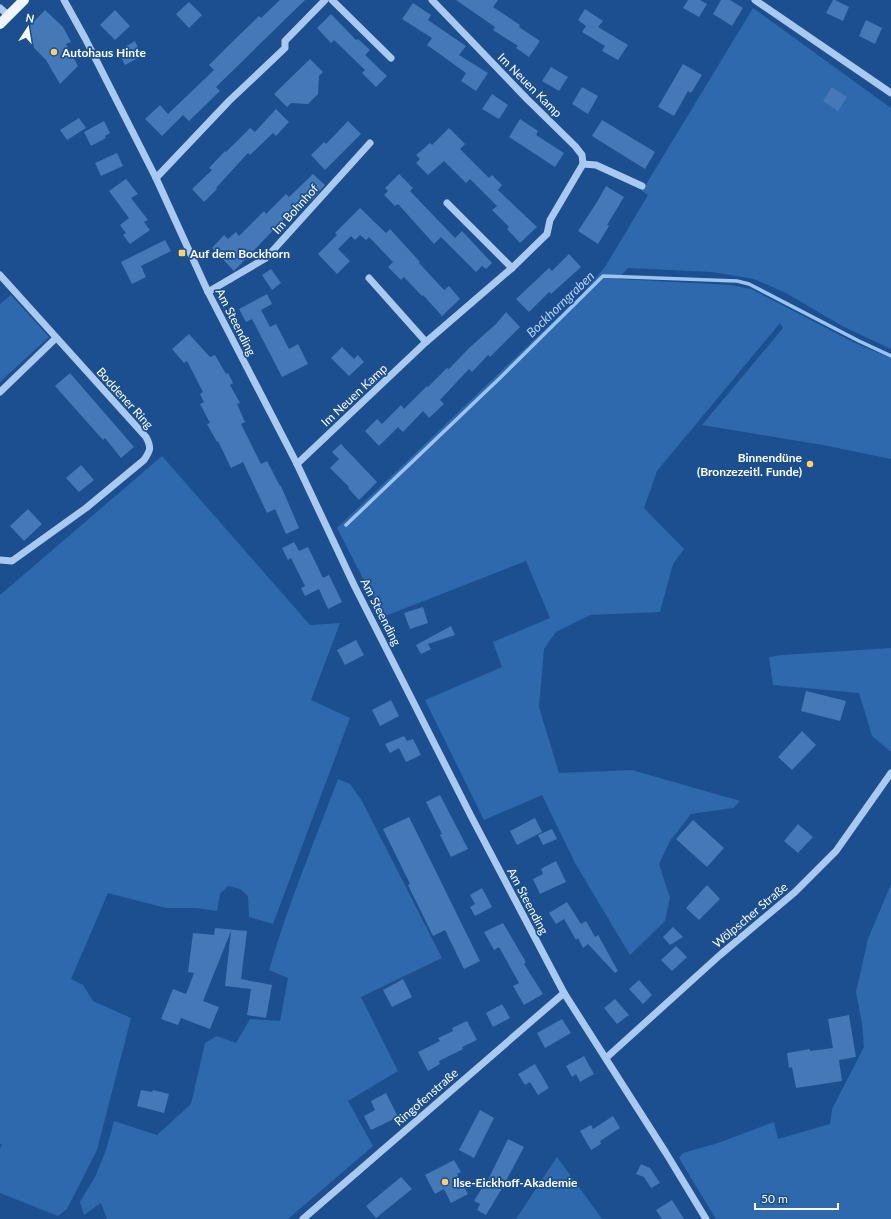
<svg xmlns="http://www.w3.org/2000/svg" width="891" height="1219" font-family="Lato,sans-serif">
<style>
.green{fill:#2e69ad}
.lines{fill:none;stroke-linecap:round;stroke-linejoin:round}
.stream{stroke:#9cc4f0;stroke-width:3.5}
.building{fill:#4478b7}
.minor{stroke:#a9c9ee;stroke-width:7}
.major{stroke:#f0f6ff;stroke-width:10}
.poi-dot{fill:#ffd166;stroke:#1b4f8f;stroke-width:1.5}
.labels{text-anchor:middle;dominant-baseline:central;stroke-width:3.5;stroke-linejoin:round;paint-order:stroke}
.poi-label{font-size:12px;font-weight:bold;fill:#fff;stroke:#1b4f8f;text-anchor:start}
.street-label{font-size:12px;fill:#fff;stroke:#1b4f8f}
.water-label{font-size:13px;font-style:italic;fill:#b5d3f5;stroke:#1b4f8f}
</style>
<rect width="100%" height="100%" fill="#1b4f8f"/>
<g class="green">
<polygon points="753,8 891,108 891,349 842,326 786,293 754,279 712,272 628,268 618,279 731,285 751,289 855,343 891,358 891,459 823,445 702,425 783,328 780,323 657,471 644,508 684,549 673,564 660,612 590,615 556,632 544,649 539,707 559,773 632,770 740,801 733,808 691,814 670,841 659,864 670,898 665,921 630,955 575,863 542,795 484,820 425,700 502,667 493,642 550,618 526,561 383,617 337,528 581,295 605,267 648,195 642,191"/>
<polygon points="11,295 49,337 0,382 0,304"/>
<polygon points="162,456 310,625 340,623 311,700 350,718 273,924 249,917 248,896 240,889 228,886 220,894 217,911 196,908 166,908 108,893 71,979 83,985 93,1001 131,1018 97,1150 67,1209 58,1216 0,1193 0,1149 2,1144 0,1144 0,595"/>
<polygon points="891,648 891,752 872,736 859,693 773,685 769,657 782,655"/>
<path d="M338 779 350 784 362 801 442 958 361 997 398 1071 348 1101 373 1146 288 1219H107L101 1203 84 1215 80 1202 95 1177 106 1150 114 1121 157 1135 191 1104 205 1043 217 1036 236 1043 250 1019 280 1021 288 978 269 970C288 905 314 842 338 779Z"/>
<polygon points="891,884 891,1219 716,1219 679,1158 683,1153 718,1143 774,1122 778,1139 830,1124 832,1109 864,1047 862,1023 856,992 868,939"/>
<polygon points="557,1157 602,1219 516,1219"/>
</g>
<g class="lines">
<polyline class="stream" points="346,525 502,376 603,276 737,281 749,284 859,341 891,356"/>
</g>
<g class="building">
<polygon points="280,0 305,0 216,87 220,91 189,121 183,115 162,136 145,119 160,105 168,114 214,70 209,65 229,45 259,16 261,18"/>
<polygon points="456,0 498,0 493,7 520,25 519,27 540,41 529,57 516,48 518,46 493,30 495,27"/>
<polygon points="688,0 700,0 707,4 699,17 683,8"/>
<polygon points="721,0 730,0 743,8 732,26 713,14"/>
<polygon points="833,0 835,0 849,7 843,21 826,13"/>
<polygon points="189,2 202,15 189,28 176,14"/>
<polygon points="413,3 431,15 428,20 466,46 459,55 488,73 476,91 461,81 466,73 427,45 432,38 402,19"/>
<polygon points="585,9 603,21 598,27 628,45 618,60 602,51 605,46 582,32 586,26 578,20"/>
<polygon points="45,10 63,27 71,42 66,44 78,66 60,84 46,60 21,35"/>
<polygon points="115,10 130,26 115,40 100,25"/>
<polygon points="331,14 356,40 358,39 370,50 365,55 387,76 376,87 362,73 365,70 334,40 331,43 317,28"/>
<polygon points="866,20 882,28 875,44 859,36"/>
<polygon points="135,41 142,56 125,65 118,51"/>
<polygon points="310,59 323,72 319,76 318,94 308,104 291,103 287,107 274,94"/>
<polygon points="683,64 702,75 691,93 688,91 674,116 658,107"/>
<polygon points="551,67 568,77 559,91 542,81"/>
<polygon points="582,87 598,96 588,114 572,104"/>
<polygon points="832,87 847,97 838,111 823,101"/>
<polygon points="492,94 508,105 499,119 482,109"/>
<polygon points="276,109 289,122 276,136 273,133 250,155 248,153 216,188 217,189 204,202 192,189 212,170 209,168 225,151 226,152 250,128 255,132"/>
<polygon points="79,118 86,128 67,140 60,130"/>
<polygon points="520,119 538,131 536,135 564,153 555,167 509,137"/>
<polygon points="602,120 655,152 645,169 592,136"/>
<polygon points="104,121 110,133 105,136 106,138 91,146 84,132"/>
<polygon points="348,121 361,134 325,170 311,155 324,142 326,144"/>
<polygon points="449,128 465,144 460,149 489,178 492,175 502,185 498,190 537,227 520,243 507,229 509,227 492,210 497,206 470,179 466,183 444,161 428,175 416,163 420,159 416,155 430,143 432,145"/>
<polygon points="117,153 123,166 101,176 95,163"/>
<polygon points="313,174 325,185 313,199 288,222 284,219 234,271 212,248 224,235 228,239 236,232 239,236 264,211 266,214 286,194 289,197"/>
<polygon points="399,174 413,188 410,191 455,238 462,231 492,263 486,269 482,266 476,272 441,237 434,244 398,204 395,206 384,195 388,191 385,188"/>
<polygon points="126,179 138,194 131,198 148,220 144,222 150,230 130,244 123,235 126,233 120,225 129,218 109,191"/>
<polygon points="606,186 624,197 607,225 609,226 598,244 578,231 597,202"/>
<polygon points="360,208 386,233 390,229 420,262 419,263 444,290 449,286 460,299 442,316 423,295 422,296 404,277 401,280 388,267 393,262 369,237 366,240 360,235 355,240 351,236 338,249 350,261 337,274 318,254 337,235 335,233"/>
<polygon points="165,240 171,251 141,266 146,277 132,284 121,262"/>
<polygon points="569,254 581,267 551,294 549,292 529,312 516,299 549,268 552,271"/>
<polygon points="271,269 281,283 272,290 262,275"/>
<polygon points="267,294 272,304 261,310 270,327 276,324 289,349 298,344 308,364 282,377 252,319 246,322 239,309"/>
<polygon points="506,312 520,327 490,357 488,355 472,372 469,369 440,400 444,404 429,418 423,411 403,432 398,427 379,446 365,431 377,419 382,424 401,405 404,409 427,386 428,387 447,368 449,369 469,348 496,324"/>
<polygon points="189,334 210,357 215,355 226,374 228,373 233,383 230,385 240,403 237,404 245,422 241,424 261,464 267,461 280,486 281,486 299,528 286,534 275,509 267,513 243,462 231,468 218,441 217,442 207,424 210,423 200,404 204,402 200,394 203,392 187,361 184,363 172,349"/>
<polygon points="342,347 354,359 358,355 364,362 349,376 331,358"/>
<polygon points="70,373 134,447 121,458 105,438 103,440 55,386"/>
<polygon points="341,444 377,482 359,500 348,488 349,487 330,468 339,459 332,452"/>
<polygon points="81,465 94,480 79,492 66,478"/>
<polygon points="28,509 42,524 24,541 10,526"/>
<polygon points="294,542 299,551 308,547 323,578 329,575 342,602 328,609 319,589 305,596 301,588 305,586 291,558 288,560 282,548"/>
<polygon points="423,607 428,623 410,629 404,613"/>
<polygon points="451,626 455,635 428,644 431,649 421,654 416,645"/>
<polygon points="356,640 364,655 345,665 337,650"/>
<polygon points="806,691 846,701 840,721 801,711"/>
<polygon points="391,700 399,716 380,726 372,710"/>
<polygon points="802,731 816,745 792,770 778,757"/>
<polygon points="404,736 407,741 413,739 421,755 406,762 399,748 390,753 385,744"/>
<polygon points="440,795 468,849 451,857 440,835 442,834 426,802"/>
<polygon points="409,817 480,961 464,969 445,930 433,936 408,885 410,884 383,829"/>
<polygon points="535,818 542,832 517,845 510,831"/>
<polygon points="693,820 724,848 707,867 676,839"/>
<polygon points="798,824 813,837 798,853 784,841"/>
<polygon points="552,829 557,839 543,845 538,835"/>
<polygon points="556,861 566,882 540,894 533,879 543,874 541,869"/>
<polygon points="707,885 720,899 699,920 686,908"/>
<polygon points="482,888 492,907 475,916 470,907 475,904 470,895"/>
<polygon points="567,902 581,924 586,921 595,937 598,935 618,971 615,973 588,944 583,948 578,938 576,940 564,919 556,924 549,913"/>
<polygon points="503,923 526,962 524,964 543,994 524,1005 513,986 519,983 499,947 494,950 484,932"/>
<polygon points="673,927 683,937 670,945 663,937"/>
<polygon points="215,928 247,931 241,979 272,985 266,1018 247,1015 251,989 225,986 231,931 203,1001 219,1007 210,1029 181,1018 178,1025 161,1019 173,989 186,994 194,973 188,972 193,933 214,935"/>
<polygon points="676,946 687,957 672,971 661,960"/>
<polygon points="403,979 412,997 392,1007 383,990"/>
<polygon points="639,980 652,995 643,1004 629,989"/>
<polygon points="615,999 629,1015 617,1024 604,1008"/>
<polygon points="502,1004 510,1018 493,1027 486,1013"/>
<polygon points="849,1015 856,1057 839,1060 842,1081 796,1088 792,1067 789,1068 787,1053 810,1049 810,1051 833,1048 828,1019"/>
<polygon points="562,1019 571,1033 545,1048 537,1033"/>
<polygon points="467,1021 477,1040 462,1047 463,1049 439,1061 440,1064 428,1071 418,1052 440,1041 438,1038 453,1031 452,1028"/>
<polygon points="584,1056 594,1074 580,1082 576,1074 572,1077 566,1066"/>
<polygon points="535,1064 549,1088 538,1095 530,1082 525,1085 518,1074"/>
<polygon points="141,1090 152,1092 153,1090 169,1094 164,1113 137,1106"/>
<polygon points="386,1093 398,1117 371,1130 364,1116 375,1110 371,1101"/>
<polygon points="480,1110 494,1118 474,1158 459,1150"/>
<polygon points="613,1116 620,1128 600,1141 601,1144 591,1150 580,1131 591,1125 593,1129"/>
<polygon points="508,1139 524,1147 501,1190 486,1215 477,1210 480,1204 474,1201 485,1183 486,1184"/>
<polygon points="454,1160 461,1172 457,1174 468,1194 451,1203 444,1189 435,1194 425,1175"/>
<polygon points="641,1164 650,1168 660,1183 651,1188 644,1177 636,1174"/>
<polygon points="401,1177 412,1189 376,1218 366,1206"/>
<polygon points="672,1200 684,1219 662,1219 656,1210"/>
</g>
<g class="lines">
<g class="minor">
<polyline points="64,0 85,38 156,178 208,292 297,464 354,585 471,816 564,993 666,1153 706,1219"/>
<polyline points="332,0 391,58"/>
<polyline points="432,0 527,99 575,146 582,155 583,164 596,165 642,186"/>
<polyline points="755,0 891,93"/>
<polyline points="0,8 8,15"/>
<polyline points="156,178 229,101 285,48 285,41 325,0"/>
<polyline points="447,203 512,268"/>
<path d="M0 275 146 437C152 448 150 451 144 460L86 508 12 561 0 560"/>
<polyline points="369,278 426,342"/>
<polyline points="208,292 266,258 370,143"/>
<polyline points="0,392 56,338"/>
<polyline points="297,464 426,342 512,268 547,234 550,220 583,164"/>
<polyline points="606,1058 720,955 795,892 836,851 891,773"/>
<polyline points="303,1219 564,993"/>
</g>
<polyline class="major" points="0,24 24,0"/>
</g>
<g class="poi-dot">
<circle cx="54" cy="52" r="4"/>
<rect x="178" y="249" width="8" height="8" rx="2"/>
<circle cx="810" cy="464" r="4"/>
<circle cx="445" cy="1182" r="4"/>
</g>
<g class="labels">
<g class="poi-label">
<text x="62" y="52">Autohaus Hinte</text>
<text x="190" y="253">Auf dem Bockhorn</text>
<text x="802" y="457" text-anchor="end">Binnendüne<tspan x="802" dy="14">(Bronzezeitl. Funde)</tspan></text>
<text x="453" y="1182">Ilse-Eickhoff-Akademie</text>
</g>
<g class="street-label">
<text transform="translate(530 85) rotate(45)">Im Neuen Kamp</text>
<text transform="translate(295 209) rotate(-48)">Im Bohnhof</text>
<text transform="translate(236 322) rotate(63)">Am Steending</text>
<text transform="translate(354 395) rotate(-43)">Im Neuen Kamp</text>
<text transform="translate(125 398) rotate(48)">Boddener Ring</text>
<text transform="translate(381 612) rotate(63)">Am Steending</text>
<text transform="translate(528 901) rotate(62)">Am Steending</text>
<text transform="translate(750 915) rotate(-40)">Wölpscher Straße</text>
<text transform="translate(426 1097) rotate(-41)">Ringofenstraße</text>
</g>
<g class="water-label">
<text transform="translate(560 304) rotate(-44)">Bockhorngraben</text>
</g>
</g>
<g transform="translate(28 28) rotate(12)" stroke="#1b4f8f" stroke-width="3" paint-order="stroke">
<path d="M0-3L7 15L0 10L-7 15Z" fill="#ffffff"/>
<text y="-6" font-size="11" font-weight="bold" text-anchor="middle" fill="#ffffff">N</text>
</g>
<path d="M755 1203v6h83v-6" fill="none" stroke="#ffffff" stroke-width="2"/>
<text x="761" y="1203" font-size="12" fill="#ffffff" stroke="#1b4f8f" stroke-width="3" paint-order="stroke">50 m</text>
</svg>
